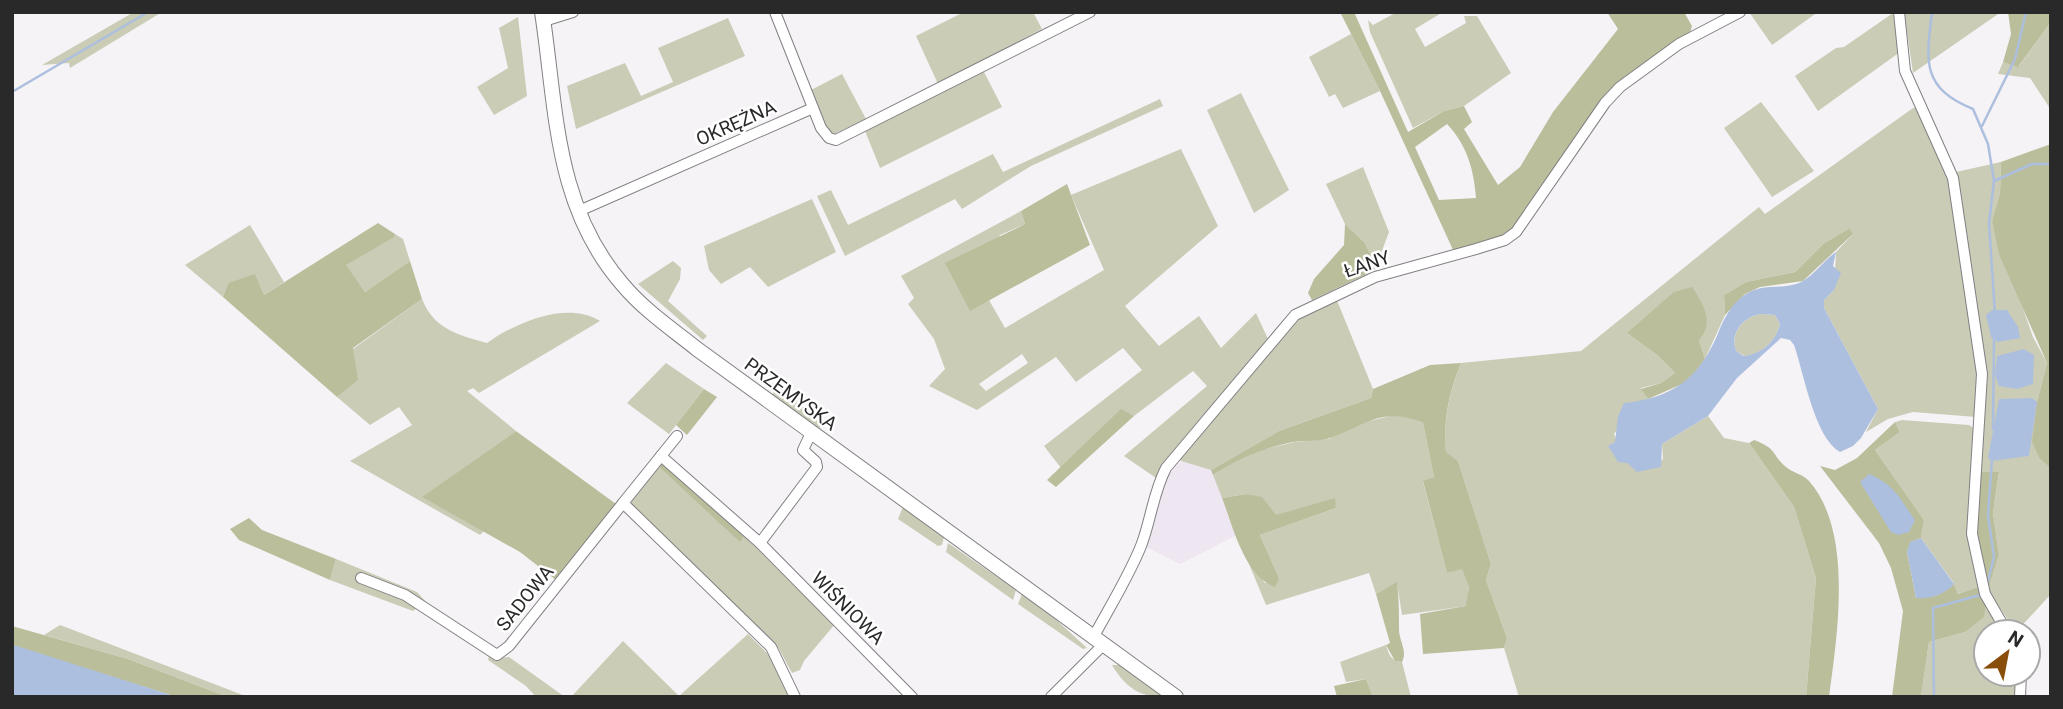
<svg xmlns="http://www.w3.org/2000/svg" width="2063" height="709" font-family="Roboto,sans-serif">
<style>
.built{fill:#eee6f1}
.green{fill:#caccb6;fill-rule:evenodd}
.forest{fill:#bbbe9b;fill-rule:evenodd}
.water{fill:#adbfde;fill-rule:evenodd}
.lines{fill:none;stroke-linecap:round;stroke-linejoin:round}
.stream{stroke:#adbfde;stroke-width:2.5}
.minor-casing{stroke:#827f83;stroke-width:12}
.major-casing{stroke:#827f83;stroke-width:16}
.minor{stroke:#fff;stroke-width:10}
.major{stroke:#fff;stroke-width:14}
.labels{text-anchor:middle;dominant-baseline:central;stroke-width:5;stroke-linejoin:round;paint-order:stroke}
.street-label{font-size:19px;fill:#2a292a;stroke:#fff}
</style>
<rect width="100%" height="100%" fill="#f6f3f7"/>
<polygon class="built" points="1181,461 1211,470 1237,535 1180,564 1146,547 1161,484"/>
<g class="green">
<polygon points="134,12 162,12 70,68 69,63 42,65"/>
<polygon points="964,12 1033,12 1042,29 938,84 916,36"/>
<polygon points="1397,12 1443,12 1415,29 1425,47 1466,23 1464,16 1477,16 1511,73 1464,106 1444,111 1413,128 1370,32 1368,20 1373,25"/>
<polygon points="1749,12 1814,12 1815,14 1772,45"/>
<polygon points="1904,12 2001,12 1913,73"/>
<polygon points="1893,13 1900,52 1818,111 1795,76 1836,48 1844,47"/>
<polygon points="518,17 527,96 494,115 477,87 508,68 499,28"/>
<polygon points="728,18 745,56 576,129 567,86 625,63 641,96 673,82 658,48"/>
<polygon points="2051,22 2051,110 2030,78 1998,74 2003,62 2019,66"/>
<polygon points="1351,34 1380,91 1343,108 1335,94 1329,97 1309,57"/>
<polygon points="983,70 1002,107 880,168 865,131"/>
<polygon points="842,74 866,119 834,134 826,129 811,90"/>
<polygon points="1241,93 1289,190 1254,213 1207,110"/>
<polygon points="1160,99 1163,106 1031,166 962,209 955,199 845,256 817,196 831,190 848,225 993,154 1003,172"/>
<polygon points="1761,102 1814,171 1772,197 1724,128"/>
<path d="M1919 107 1950 178 1978 370 1976 417 1913 412 1888 419 1866 432 1878 409 1824 308V300L1834 290 1836 252 1853 234 1822 245 1795 272 1746 282 1724 295 1725 315 1705 359 1699 340 1627 333 1657 355 1675 373 1661 383 1641 388 1648 399 1638 402 1614 434 1627 463 1653 468 1663 459 1662 444 1708 416 1724 438 1749 443 1794 507 1816 578 1806 697H1519L1504 648 1507 638 1486 580 1491 564 1458 461 1446 453C1443 420 1449 394 1461 363L1581 351 1759 207 1765 214 1913 108Z"/>
<path d="M1181 149 1218 226 1125 306 1159 346 1199 316 1221 348 1256 313 1268 339 1167 459 1156 478 1124 456 1207 386 1193 371 1134 416 1121 410 1061 468 1044 446 1142 370 1123 348 1076 382 1056 357 977 410 929 386 945 369 934 339 908 304 914 298 901 276 1021 211 1025 224 1000 235 970 310 989 300 1005 328 1104 270 1071 195ZM1022 354 1028 363 986 391 979 384Z"/>
<polygon points="2001,162 2000,193 1992,220 2033,337 2047,363 2037,402 2040,459 2051,469 2051,594 2016,632 1988,590 1999,555 1993,513 1999,473 1981,472 1987,374 1956,172"/>
<polygon points="1363,167 1389,232 1376,267 1365,243 1345,224 1326,184"/>
<polygon points="812,199 836,252 768,287 750,267 721,284 709,270 704,246"/>
<polygon points="250,225 284,282 264,295 255,275 228,283 223,297 185,265"/>
<polygon points="395,234 403,239 410,261 365,292 345,265"/>
<polygon points="673,261 681,268 680,279 668,301 707,336 703,340 638,284"/>
<polygon points="1336,298 1373,389 1371,398 1279,431 1211,470 1181,461 1180,457 1284,332 1304,314"/>
<path d="M422 299C434 329 458 335 487 343 515 323 567 300 600 321L479 393 473 388 467 391 516 431 423 497 484 531 480 535 350 461 412 425 399 407 370 425 337 397 357 380 353 349Z"/>
<path d="M1760 314 1775 315 1780 324C1776 341 1762 354 1745 356L1736 351C1730 333 1742 318 1760 314Z"/>
<polygon points="666,363 704,389 669,434 627,403"/>
<polygon points="779,387 823,423 818,430 772,394"/>
<polygon points="1391,416 1404,416 1423,423 1434,477 1423,482 1447,573 1462,568 1469,586 1467,606 1402,615 1397,583 1376,594 1369,573 1266,605 1247,559 1265,583 1279,578 1260,535 1336,508 1334,499 1276,516 1246,494 1222,498 1213,475 1248,453 1295,442 1329,439 1356,424"/>
<polygon points="1902,420 1969,425 1975,429 1978,587 1958,594 1953,582 1921,538 1924,520 1875,450 1900,432 1895,422"/>
<polygon points="659,467 740,541 744,536 835,624 804,661 800,670 792,673 779,649 632,506 631,500"/>
<polygon points="903,507 944,537 942,545 938,546 898,519"/>
<polygon points="948,543 1016,590 1013,600 946,552"/>
<polygon points="336,559 417,592 426,602 413,611 330,580"/>
<polygon points="1022,594 1052,616 1087,648 1083,649 1018,604"/>
<polygon points="1986,603 2003,632 1986,632 1986,674 2018,674 2017,697 1921,697 1929,642 1965,632"/>
<polygon points="60,625 248,697 228,697 128,659 44,635"/>
<polygon points="748,634 777,663 791,697 571,697 623,641 679,696"/>
<path d="M1386 645C1389 655 1391 661 1402 662L1411 697H1373L1366 679 1346 682 1340 662Z"/>
<polygon points="489,656 496,658 509,657 565,697 536,697 526,686 488,660"/>
<path d="M1112 665H1121L1166 697C1139 697 1126 688 1112 665Z"/>
</g>
<g class="forest">
<path d="M1340 12H1354L1408 132 1444 111 1464 106 1472 122 1464 129 1498 185 1520 167 1553 112 1618 29 1607 12H1684L1692 26 1690 33 1624 77 1607 95 1574 138 1525 217 1507 234 1454 252 1380 91ZM1447 124C1467 145 1474 170 1476 198L1439 200 1415 147Z"/>
<polygon points="2008,12 2051,12 2051,22 2018,67 2003,62 2011,34"/>
<polygon points="2051,144 2051,469 2040,459 2032,442 2037,402 2047,363 1999,254 1992,220 2000,193 2001,162"/>
<polygon points="1067,184 1090,245 970,311 945,263 1025,224 1021,211"/>
<polygon points="378,223 395,234 394,237 346,265 365,292 410,261 422,299 353,348 358,380 337,397 223,297 228,283 255,274 264,295"/>
<polygon points="1345,224 1365,243 1376,267 1373,271 1312,300 1308,293 1314,279 1344,245"/>
<polygon points="1849,229 1853,234 1803,281 1760,287 1745,294 1725,315 1724,295 1746,282 1795,272 1822,245"/>
<path d="M1692 287C1703 303 1715 323 1699 340L1705 359 1689 381 1648 399 1641 389 1661 383 1675 373 1657 355 1627 333 1674 292Z"/>
<path d="M1461 363C1449 393 1443 420 1446 452L1458 461 1491 564 1486 580 1507 638 1504 648 1423 654 1420 614 1466 606 1469 587 1462 569 1447 573 1423 481 1434 477 1423 423C1382 406 1366 425 1330 438 1319 442 1305 440 1293 442 1260 449 1241 457 1213 475L1211 470 1279 431 1371 398 1373 389 1430 365Z"/>
<polygon points="704,389 717,397 687,435 676,425"/>
<polygon points="1121,409 1134,416 1056,487 1047,480"/>
<polygon points="1895,422 1900,432 1875,450 1924,520 1921,538 1911,542 1907,552 1916,598 1938,595 1954,584 1958,594 1978,587 1986,603 1984,617 1965,632 1929,642 1921,697 1892,697 1903,611 1891,568 1879,543 1820,466 1835,470 1857,458"/>
<polygon points="516,431 616,504 556,580 520,552 422,497"/>
<path d="M1754 440C1778 449 1771 454 1786 467 1793 473 1803 474 1809 481 1854 532 1837 636 1829 697H1806L1816 578 1794 507 1749 443Z"/>
<polygon points="662,461 744,536 740,542 659,467"/>
<polygon points="1981,472 1999,472 1993,513 1999,555 1988,590 1975,531"/>
<path d="M1246 494 1262 497 1276 515 1335 498 1336 508 1260 535 1279 578 1275 587C1244 576 1233 526 1222 498Z"/>
<polygon points="249,518 262,530 336,559 330,580 239,540 230,529"/>
<path d="M1397 582C1399 599 1399 613 1399 629 1399 641 1408 651 1402 662L1395 661 1386 645 1390 643 1376 594Z"/>
<polygon points="12,626 128,659 228,697 177,697 12,646"/>
<polygon points="1366,679 1373,697 1337,697 1334,686"/>
</g>
<g class="water">
<path d="M1836 252 1833 266 1841 273 1834 290 1824 300V308L1878 409 1861 438 1853 446 1840 452C1814 437 1804 373 1794 345L1790 340 1781 338 1737 378 1708 416 1662 444 1661 467 1637 472 1627 463 1618 462 1608 446 1615 442 1618 416 1624 403C1671 398 1697 380 1716 338 1723 321 1730 304 1746 294 1764 282 1786 291 1803 281 1815 274 1824 260 1836 252ZM1760 314 1775 315 1780 324C1776 341 1762 354 1744 356L1736 351C1730 333 1742 318 1760 314Z"/>
<polygon points="1992,310 2007,310 2018,327 2020,338 1998,342 1991,337 1986,315"/>
<polygon points="2024,349 2034,355 2033,384 2017,389 1999,386 1995,375 1997,356"/>
<polygon points="2032,398 2037,402 2029,456 1992,461 1988,458 1999,399"/>
<path d="M1869 474C1894 484 1900 499 1915 520L1909 532 1898 535 1891 532 1860 482Z"/>
<path d="M1921 538 1954 584C1944 595 1930 599 1916 598L1907 552 1910 542Z"/>
<polygon points="12,646 17,646 177,697 12,697"/>
</g>
<g class="lines">
<g class="stream">
<path d="M1932 12C1926 61 1921 88 1973 109L1988 144 1994 181 1989 223 1995 314"/>
<polyline points="12,92 148,12"/>
<polyline points="1982,126 2015,59 2026,12"/>
<polyline points="1994,181 2032,164 2051,164"/>
<polyline points="1993,429 1994,338"/>
<polyline points="1987,585 1994,557 1988,515 1992,460"/>
<polyline points="1934,697 1933,608 1980,595"/>
</g>
<defs>
<g id="minor">
<polyline points="775,12 821,128 829,138 836,140 1090,12"/>
<polyline points="1899,12 1905,71 1953,178 1982,374 1972,534 1985,594 2007,632"/>
<polyline points="544,21 573,12"/>
<polyline points="579,211 813,108"/>
<polyline points="811,433 803,450 816,462 817,467 760,543 912,697"/>
<polyline points="677,436 623,503 771,647 795,697"/>
<polyline points="661,456 760,543"/>
<polyline points="361,578 405,595 497,655 509,646 623,503"/>
<path d="M1093 638C1109 608 1128 578 1141 546 1151 520 1153 493 1166 468L1295 315 1375 277 1476 249 1505 240 1516 232 1605 103 1620 87 1679 44 1740 12"/>
<polyline points="1051,697 1103,645"/>
<polyline points="2020,697 2021,674"/>
</g>
<path id="major" d="M542 12C557 110 554 206 623 285 644 310 672 329 697 349L1176 697"/>
</defs>
<use href="#minor" class="minor-casing"/>
<use href="#major" class="major-casing"/>
<use href="#minor" class="minor"/>
<use href="#major" class="major"/>
</g>
<g class="labels">
<g class="street-label">
<text transform="translate(736 123) rotate(-24)">OKRĘŻNA</text>
<text transform="translate(1367 264) rotate(-19)">ŁANY</text>
<text transform="translate(791 394) rotate(36)">PRZEMYSKA</text>
<text transform="translate(525 598) rotate(-51)">SADOWA</text>
<text transform="translate(848 608) rotate(45)">WIŚNIOWA</text>
</g>
</g>
<rect width="2063" height="709" fill="none" stroke="#2a292a" stroke-width="28"/>
<g transform="translate(2007 653) rotate(32)"><circle r="33" fill="#ffffff" stroke="#aaa9aa" stroke-width="2"/>
<path d="M0-5L12 26L0 18L-12 26Z" fill="#8a4e0b"/>
<text y="-10" font-size="19" font-weight="bold" text-anchor="middle" fill="#2a292a">N</text>
</g>
</svg>
